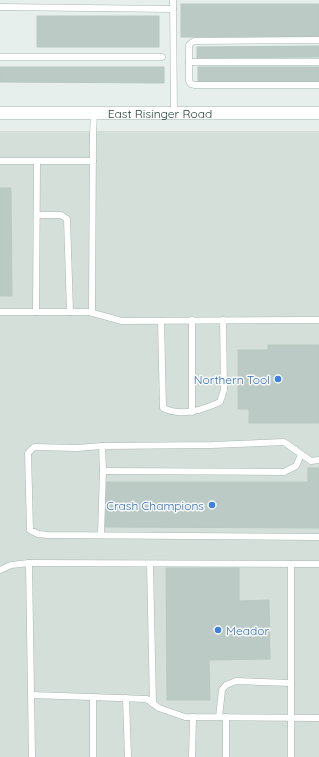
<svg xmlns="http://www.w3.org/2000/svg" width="319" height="757" font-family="Quicksand,sans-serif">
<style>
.built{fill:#d4dfda}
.building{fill:#bbcac4;stroke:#b8c9c2}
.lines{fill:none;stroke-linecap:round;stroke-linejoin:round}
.service-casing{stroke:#a8b8b2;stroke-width:7}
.tertiary-casing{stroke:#a8b8b2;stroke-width:13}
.service{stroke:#fff;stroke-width:6}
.tertiary{stroke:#fff;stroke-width:12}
.shop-dot{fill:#3f7fe0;stroke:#f7fbf9;stroke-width:1.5}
.labels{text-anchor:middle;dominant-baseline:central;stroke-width:3;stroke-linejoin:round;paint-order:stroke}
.street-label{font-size:12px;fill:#24423a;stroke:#f7fbf9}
.shop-label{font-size:12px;fill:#366cbe;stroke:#f7fbf9;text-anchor:end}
</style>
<rect width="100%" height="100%" fill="#e6efeb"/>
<rect class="built" x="0" y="131" width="319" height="626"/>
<g class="building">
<rect x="181" y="4" width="138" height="33"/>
<rect x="37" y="16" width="122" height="31"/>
<polygon points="319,46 319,57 197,58 197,47"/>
<polygon points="0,67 164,67 164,83 0,82"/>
<rect x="198" y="67" width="121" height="15"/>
<polygon points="0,188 11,188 12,296 0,296"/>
<polygon points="268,345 319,345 319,423 249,423 249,409 238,409 238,350 268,350"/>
<polygon points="308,468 319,468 319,528 105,527 105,482 308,482"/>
<polygon points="166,568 239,568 239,601 269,600 270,659 209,660 210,700 167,700"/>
</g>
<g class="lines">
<defs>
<g id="service">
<polyline points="173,0 174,113"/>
<polyline points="0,7 173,9"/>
<polyline points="319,40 194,41 189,45 189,81 191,84 195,85 319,85"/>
<polyline points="0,57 162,57"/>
<polyline points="189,62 319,62"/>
<polyline points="0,161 93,161"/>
<polyline points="37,215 61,215 67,219 70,312"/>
<polyline points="0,312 89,312 92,310 93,135 94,113"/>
<polyline points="36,312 37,162"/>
<polyline points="89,312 122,321 319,320"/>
<polyline points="192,320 192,412"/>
<path d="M161 321 163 408C182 417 202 410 220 402L224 390 223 320"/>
<polyline points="319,460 311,461 284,442 212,445 102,446 77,448 34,447 28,453 30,530 38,534 48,535 319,537"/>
<polyline points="103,471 284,472 296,466 301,455"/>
<polyline points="101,535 103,471 102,446"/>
<polyline points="29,563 319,564"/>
<polyline points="150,564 153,704"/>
<polyline points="0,570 11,565 29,563 32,757"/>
<polyline points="32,695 147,699 159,708 185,717 319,718"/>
<polyline points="126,698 128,757"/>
<polyline points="219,717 222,690 226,685 236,681 291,683"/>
<polyline points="93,757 93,697"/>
<polyline points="192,757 193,717"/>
<polyline points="226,757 226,717"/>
<polyline points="291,757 291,564"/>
</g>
<g id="tertiary">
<path id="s1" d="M0 113H319"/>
</g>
</defs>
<use href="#service" class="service-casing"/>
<use href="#tertiary" class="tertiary-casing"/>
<use href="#service" class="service"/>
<use href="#tertiary" class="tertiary"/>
</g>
<g class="shop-dot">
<circle cx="278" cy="379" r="4"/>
<circle cx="212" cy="505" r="4"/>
<circle cx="218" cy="630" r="4"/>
</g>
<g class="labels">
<g class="street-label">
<text stroke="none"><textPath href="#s1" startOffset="160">East Risinger Road</textPath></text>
</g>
<g class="shop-label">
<text x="270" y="379">Northern Tool</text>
<text x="204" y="505">Crash Champions</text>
<text x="226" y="630" text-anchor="start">Meador</text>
</g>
</g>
</svg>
